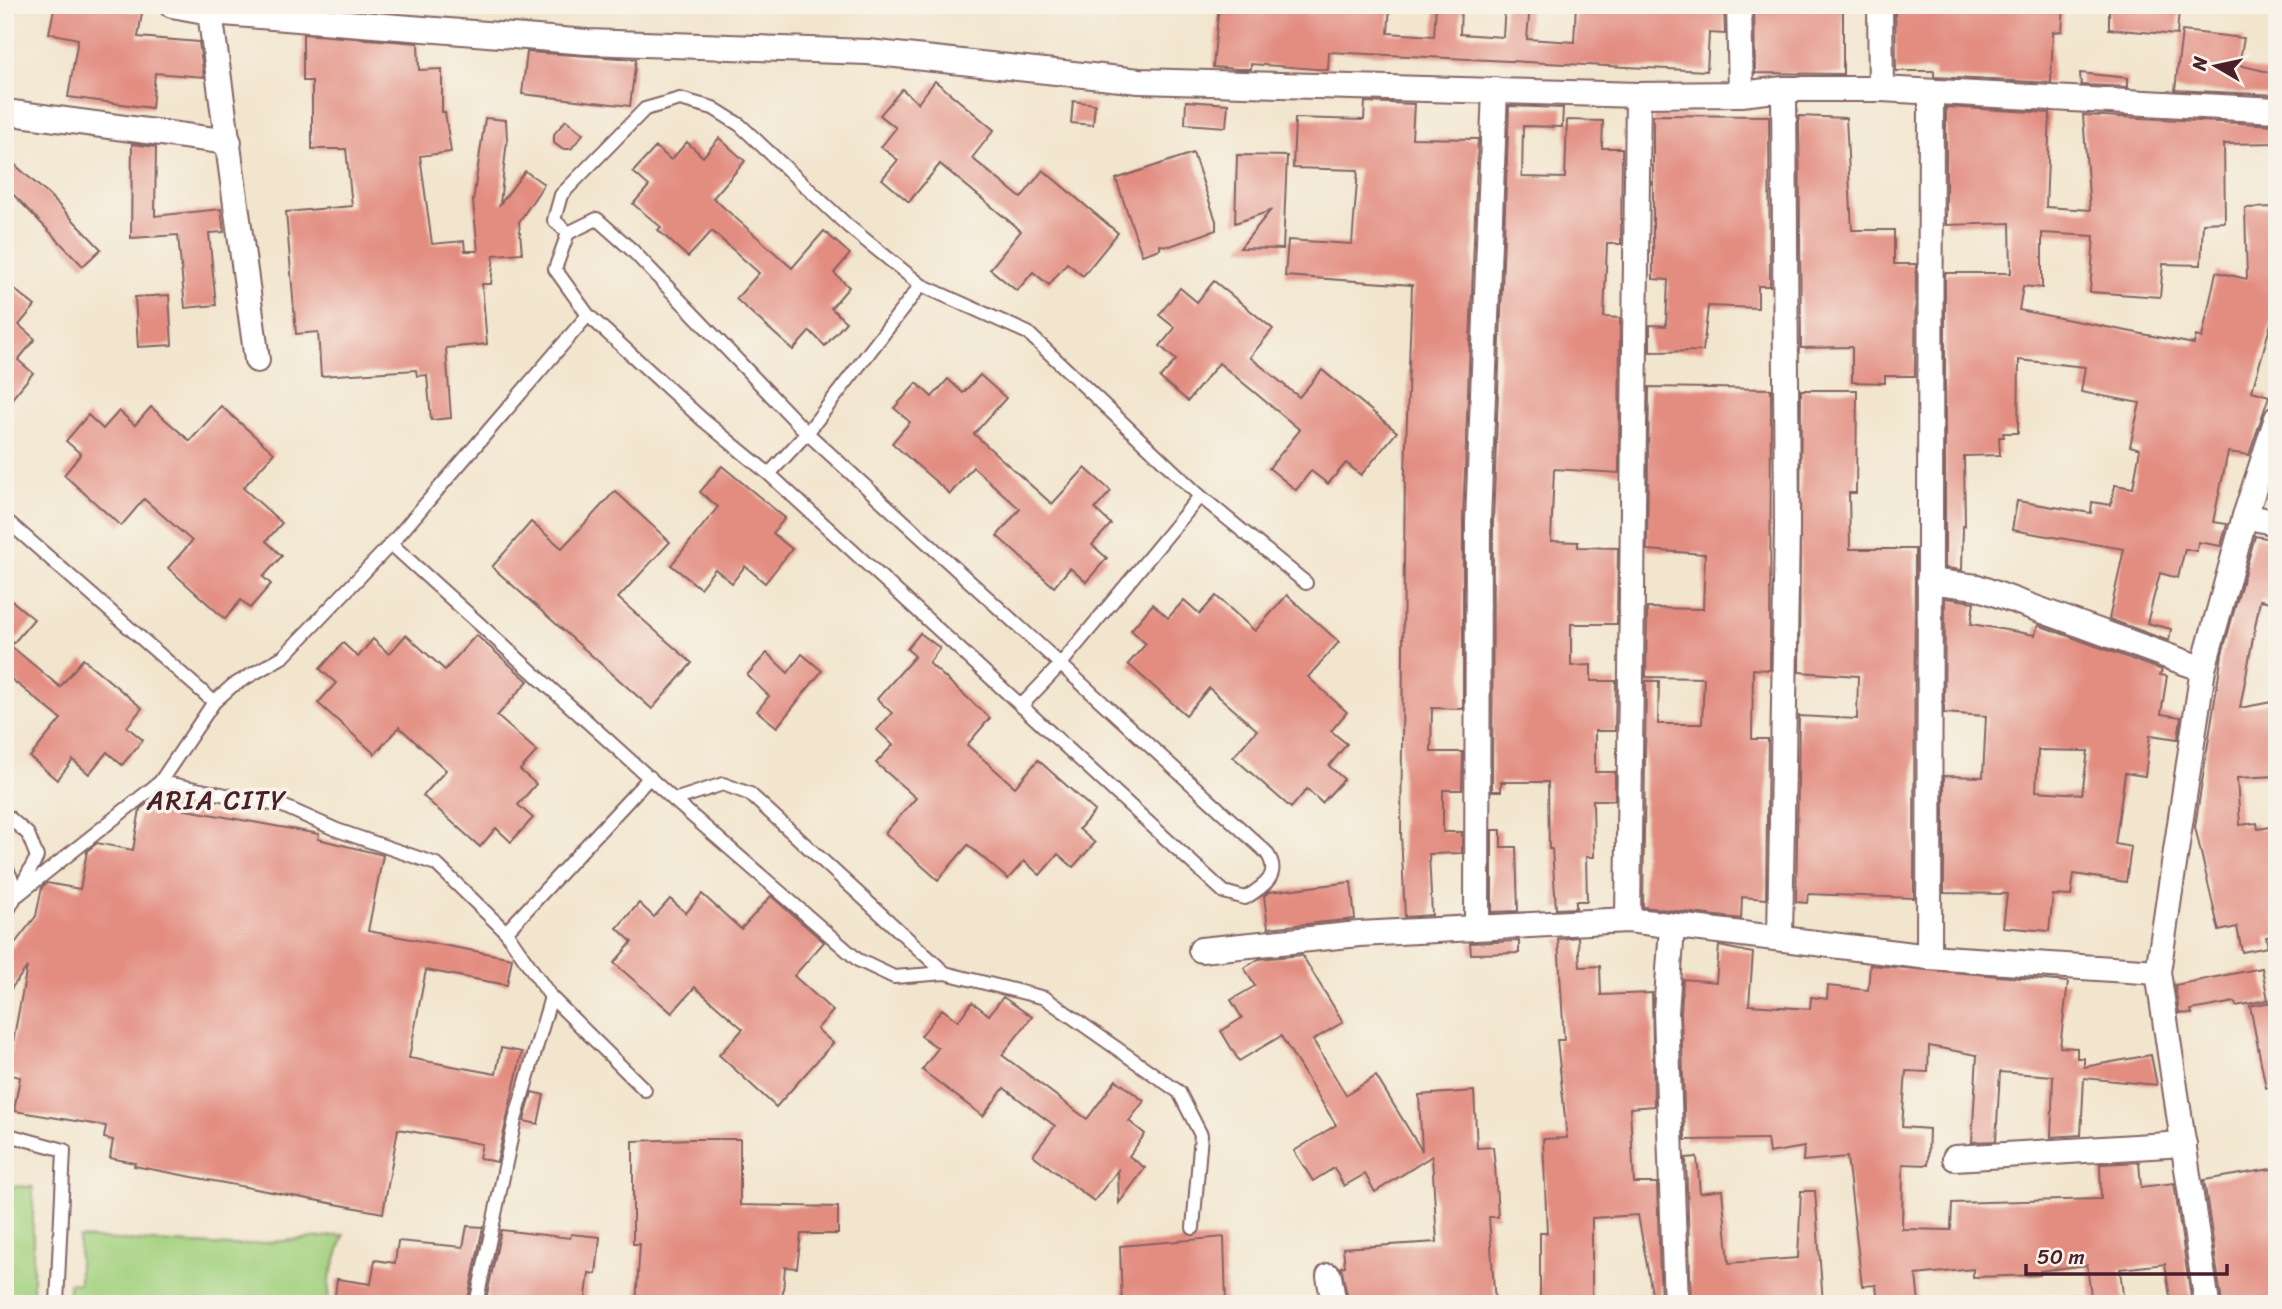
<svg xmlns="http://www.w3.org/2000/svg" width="2282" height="1309" font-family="Sriracha,sans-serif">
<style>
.green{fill:#a3d17e;stroke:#767854;stroke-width:2}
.building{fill:#e38d81;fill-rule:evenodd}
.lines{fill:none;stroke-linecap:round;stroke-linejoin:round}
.lane-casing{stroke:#856464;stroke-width:16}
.street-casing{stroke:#856464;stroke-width:28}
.lane{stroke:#fff;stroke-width:12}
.street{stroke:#fff;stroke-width:24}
.labels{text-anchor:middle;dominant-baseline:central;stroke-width:7;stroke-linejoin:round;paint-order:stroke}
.neighbourhood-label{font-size:26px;letter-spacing:2px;fill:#4a1f2b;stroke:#f7f3e8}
</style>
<rect width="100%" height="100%" fill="#f7f3e8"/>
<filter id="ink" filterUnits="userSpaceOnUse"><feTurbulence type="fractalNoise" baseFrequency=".0143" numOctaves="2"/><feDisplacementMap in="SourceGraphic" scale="14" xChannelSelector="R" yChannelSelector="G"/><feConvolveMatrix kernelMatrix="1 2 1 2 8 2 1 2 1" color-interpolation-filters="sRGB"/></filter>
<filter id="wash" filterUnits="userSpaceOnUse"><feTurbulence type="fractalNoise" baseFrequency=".00686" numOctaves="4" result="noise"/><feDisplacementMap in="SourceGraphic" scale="28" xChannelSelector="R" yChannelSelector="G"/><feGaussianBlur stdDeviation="1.57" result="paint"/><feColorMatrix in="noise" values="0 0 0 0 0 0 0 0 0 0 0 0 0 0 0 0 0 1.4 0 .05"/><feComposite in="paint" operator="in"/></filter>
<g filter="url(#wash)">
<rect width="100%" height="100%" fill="#f2e5cd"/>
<g class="green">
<polygon points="5,1186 33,1187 33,1304 5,1304"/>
<polygon points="344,1235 329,1280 328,1304 69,1304 69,1283 79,1284 79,1238 233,1246"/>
</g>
<g id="blocks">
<g class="building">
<polygon points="55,5 97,5 142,13 138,37 199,42 204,77 155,73 152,108 68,97 78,39 49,33"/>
<polygon points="1219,5 1390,5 1388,33 1434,36 1436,5 1461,5 1460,34 1503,37 1505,5 1530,5 1527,39 1574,42 1576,5 1724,5 1725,34 1709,33 1707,71 1329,52 1328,70 1251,64 1251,69 1237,69 1213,67"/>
<polygon points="1754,5 1843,5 1843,74 1755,73"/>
<polygon points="1895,5 2064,5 2062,31 2053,32 2051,83 1934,77 1934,71 1896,71"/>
<polygon points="2109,5 2179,9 2177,35 2109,29"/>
<polygon points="2182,31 2244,38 2239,65 2277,74 2277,95 2175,90"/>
<polygon points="303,34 418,43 419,70 442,69 442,112 445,112 451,152 420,156 432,244 464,241 465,251 478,251 473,201 485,118 506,120 507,140 500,204 525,171 544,184 519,222 522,253 494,255 491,284 482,284 487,344 446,348 451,418 431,420 427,375 417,376 416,370 321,376 318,332 296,334 286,212 352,206 346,149 312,149 312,81 303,81"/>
<polygon points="527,52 636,59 630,106 522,94"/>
<polygon points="2080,73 2128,78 2128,87 2081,85"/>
<polygon points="935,81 994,130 972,158 1021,198 1043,170 1118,233 1083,276 1067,263 1049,285 1033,272 1017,291 990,269 1021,231 940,164 909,202 882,179 898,160 881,147 896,128 880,115 902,89 918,103"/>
<polygon points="1073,101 1095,104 1093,125 1071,123"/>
<polygon points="1186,101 1228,104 1226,127 1185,124"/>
<polygon points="1365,102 1414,104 1412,138 1478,139 1463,521 1463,709 1432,708 1431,752 1463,752 1462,790 1443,790 1443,832 1462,832 1462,853 1429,854 1432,915 1405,917 1401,834 1405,472 1412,285 1285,276 1288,240 1352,244 1358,170 1293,168 1295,118 1364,120"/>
<polygon points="1509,106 1563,108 1562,127 1523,126 1522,177 1565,178 1567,120 1603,121 1602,148 1622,148 1621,244 1607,244 1604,317 1620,318 1619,473 1554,469 1551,541 1578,542 1578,547 1618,548 1617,624 1571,624 1571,666 1591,665 1591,681 1616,681 1615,731 1595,731 1595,772 1615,772 1615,800 1593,800 1594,857 1586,857 1587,901 1576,901 1576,908 1556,909 1552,849 1549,849 1548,782 1501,782 1501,791 1492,791 1493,521"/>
<polygon points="1946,107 2050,113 2046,207 2090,210 2083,115 2277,125 2277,143 2224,144 2225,222 2203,223 2201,265 2163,264 2160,297 2090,292 2094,236 2042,233 2042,288 2023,286 2019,310 2194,344 2196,336 2202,338 2216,272 2247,279 2245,208 2277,207 2277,302 2252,391 2269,396 2249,455 2228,452 2213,522 2227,524 2221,546 2198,542 2197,551 2185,549 2178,578 2160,573 2147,623 2171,629 2169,641 2109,619 2124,549 2012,530 2017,501 2091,513 2092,502 2111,505 2115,485 2133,488 2140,449 2130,446 2140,403 2081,392 2085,367 2019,360 2018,433 2003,433 2004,437 1999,437 2000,455 1964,456 1965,526 1963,526 1962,570 1945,568 1945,273 2011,273 2010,223 1946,225"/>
<polygon points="1653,115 1769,116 1770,286 1758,286 1758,308 1708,306 1703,351 1650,352 1650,325 1666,326 1668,280 1653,279"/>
<polygon points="1799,116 1846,118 1852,230 1894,230 1894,264 1916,264 1915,376 1885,376 1885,383 1852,382 1852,347 1801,348"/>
<polygon points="566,120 583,134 571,149 562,149 554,143 554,134"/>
<polygon points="719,138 745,161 713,198 792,268 824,231 850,254 834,273 849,287 831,308 846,322 825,346 810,331 793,350 736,299 759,273 712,231 688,257 658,230 661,227 633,204 649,186 633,172 656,147 671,160 687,142 703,157"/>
<polygon points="132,144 156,147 155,216 221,209 224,232 209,233 216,305 185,308 178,235 131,238"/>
<polygon points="1193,153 1216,221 1216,230 1170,246 1160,245 1160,249 1142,255 1116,179"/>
<polygon points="1237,155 1287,156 1283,249 1240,248 1270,211 1235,223"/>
<polygon points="5,156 50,196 101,249 83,266 5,186"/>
<polygon points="1214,281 1273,329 1250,357 1299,397 1322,370 1397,432 1361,475 1346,463 1328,484 1311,471 1296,490 1269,468 1300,430 1219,363 1188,401 1160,378 1176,360 1160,346 1175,328 1159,315 1180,288 1197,302"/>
<polygon points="5,282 35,306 19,325 35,339 18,360 33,373 5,407"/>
<polygon points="169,295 172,345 138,347 135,297"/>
<polygon points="980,375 1006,398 974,434 1007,464 1052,504 1085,468 1111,491 1095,509 1111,524 1092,545 1107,558 1086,582 1070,568 1054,587 997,536 1020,509 973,467 950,494 892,443 910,422 894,408 917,383 932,397 948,379 963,393"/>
<polygon points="1649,387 1771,389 1770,670 1753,669 1752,739 1768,739 1766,899 1742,897 1741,919 1643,907 1646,681 1659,681 1658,724 1702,724 1704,678 1646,677 1647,608 1703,609 1705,554 1647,550"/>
<polygon points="1801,390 1857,390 1856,493 1849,493 1850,549 1915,549 1914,898 1808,894 1807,903 1796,902 1799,716 1857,719 1858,676 1799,672"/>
<polygon points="221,406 274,453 243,488 282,523 266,541 282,556 263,577 271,584 250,608 241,600 225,619 168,568 192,541 144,499 121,526 64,475 81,454 66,441 88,415 103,429 119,411 135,425 151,407 190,441"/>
<polygon points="722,466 785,518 773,533 792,549 765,583 745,566 732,583 715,569 700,588 671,565 718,507 700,492"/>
<polygon points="615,491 670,542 618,598 692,663 652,709 492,567 531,522 562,548"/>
<polygon points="2255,536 2277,540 2277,603 2260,600 2240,708 2277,701 2277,776 2237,778 2240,825 2257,823 2258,829 2277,826 2277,885 2272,886 2277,935 2266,937 2268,947 2242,952 2237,927 2219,931 2195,827 2222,654"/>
<polygon points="5,595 34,619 11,646 60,687 83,659 142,708 127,727 143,740 122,765 107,752 89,774 73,760 57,780 30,757 61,719 5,674"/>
<polygon points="1287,595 1339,642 1308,677 1347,712 1331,731 1347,744 1329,766 1344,779 1322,803 1307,789 1291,808 1233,757 1257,730 1209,688 1186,715 1128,664 1146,644 1131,630 1153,604 1168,618 1184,600 1200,614 1216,596 1255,631"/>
<path d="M1945 598 1974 602 1971 624 2035 635 2038 625 2162 670 2160 675 2167 676 2161 714 2181 717 2178 739 2150 735 2145 776 2125 773 2115 844 2131 847 2126 882 2074 874 2071 896 2053 895 2049 931 2003 927 2007 894 1944 893V776L1983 777 1986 716 1944 713ZM2038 750 2088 751 2082 794 2036 791Z"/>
<polygon points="920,633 940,648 929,663 990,718 967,745 1015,787 1038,760 1095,811 1079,829 1095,843 1073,867 1058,854 1040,875 1024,861 1008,879 968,845 938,880 885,833 916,798 876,763 893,745 877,730 892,713 877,699 915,656 907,649"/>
<polygon points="406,635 445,670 476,635 528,681 497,716 537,751 520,770 536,784 518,805 533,818 511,842 496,828 480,847 423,796 446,770 399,727 375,754 318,703 336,683 320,669 343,643 358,657 373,639 389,654"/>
<polygon points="767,653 788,673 802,654 822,671 777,727 757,711 769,696 747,675"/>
<polygon points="148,803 319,834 318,839 383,855 368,931 512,958 507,985 426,970 409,1058 496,1074 501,1048 522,1052 497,1162 479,1158 482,1144 398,1129 383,1213 134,1166 135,1163 110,1158 113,1140 104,1138 106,1126 14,1111 20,1077 7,1074 27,967 5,997 5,956 36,916 42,887 47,883 80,889 87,851 97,843 133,850 140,809"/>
<polygon points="1492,830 1501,830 1501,847 1516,847 1518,911 1492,912"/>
<polygon points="1351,882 1355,919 1268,928 1264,896 1269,892"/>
<polygon points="702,894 741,929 771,896 824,942 794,976 833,1011 817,1029 833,1043 776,1107 719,1055 743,1029 695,987 672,1013 614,963 632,942 617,928 639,903 654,917 670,899 686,913"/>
<polygon points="1578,937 1580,967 1600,966 1601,995 1652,993 1654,1106 1630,1108 1634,1183 1657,1183 1661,1304 1658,1299 1653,1299 1638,1215 1592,1218 1592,1304 1540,1304 1540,1233 1547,1233 1543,1139 1567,1138 1557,1040 1564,1040 1558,939"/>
<polygon points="1519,941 1519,953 1471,954 1470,943"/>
<polygon points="1719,946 1753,953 1749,1005 1810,1009 1811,997 1827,999 1828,986 1868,990 1870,965 2068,982 2060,1047 2077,1048 2077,1058 2084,1058 2084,1067 2151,1055 2157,1085 2084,1078 2081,1135 2051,1137 2053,1076 2000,1072 1996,1141 1972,1142 1977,1055 1929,1046 1928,1072 1906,1071 1902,1127 1929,1129 1928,1165 1903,1164 1902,1229 1951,1230 1952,1203 2101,1199 2100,1164 2139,1162 2141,1187 2174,1183 2192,1304 2171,1304 2165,1264 2120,1269 2124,1304 2092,1304 2087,1265 2040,1271 2040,1275 1973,1277 1973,1269 1916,1275 1919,1304 1878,1304 1876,1285 1862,1286 1847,1157 1803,1161 1804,1147 1769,1153 1767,1139 1685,1140 1681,1013 1683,979 1716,982"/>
<polygon points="1302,955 1343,1022 1313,1040 1346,1095 1376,1076 1422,1151 1419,1095 1474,1091 1477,1148 1493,1147 1495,1166 1498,1217 1489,1217 1495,1304 1349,1304 1341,1267 1345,1266 1343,1248 1437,1242 1432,1156 1375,1192 1365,1174 1344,1186 1334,1168 1313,1181 1294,1151 1336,1125 1281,1036 1239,1061 1221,1031 1242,1018 1231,1000 1255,986 1244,968 1259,959"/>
<polygon points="2262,968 2268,1000 2236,1006 2235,1002 2191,1010 2192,1014 2179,1013 2175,985"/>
<polygon points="1003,997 1032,1017 1002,1055 1087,1119 1116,1080 1144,1101 1129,1121 1145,1134 1129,1156 1145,1168 1119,1203 1118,1170 1094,1201 1033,1155 1055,1126 1004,1088 983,1116 922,1070 938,1048 921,1036 942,1009 958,1021 972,1002 989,1015"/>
<polygon points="2277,1001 2277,1087 2266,1088 2250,1006"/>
<polygon points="532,1092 544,1095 538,1124 524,1121"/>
<polygon points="693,1139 740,1139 740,1205 838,1207 838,1234 801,1234 797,1268 785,1267 782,1304 636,1304 640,1244 633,1244 633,1141"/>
<polygon points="1697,1157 1700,1193 1722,1190 1729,1263 1798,1258 1801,1191 1815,1191 1823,1304 1691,1304 1686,1158"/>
<polygon points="2277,1168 2277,1304 2222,1304 2204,1180"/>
<polygon points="467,1226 483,1227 467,1304 334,1304 337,1279 371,1284 375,1260 395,1263 398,1241 463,1247"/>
<polygon points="501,1230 570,1238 571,1234 600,1237 596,1274 589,1273 585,1304 485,1304"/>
<polygon points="1224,1237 1226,1304 1122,1304 1120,1246"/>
</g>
</g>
</g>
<g filter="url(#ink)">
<use href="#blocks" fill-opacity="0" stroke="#856464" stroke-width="2"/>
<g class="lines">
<defs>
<g id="lane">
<path d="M597 219 632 250 807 433 1266 852C1283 875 1263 887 1245 898L1224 892 769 474 703 420 588 315 555 269 568 233Z"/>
<polyline points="568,233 554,220 561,195 645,109 680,99 713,108 740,125 848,226 921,285 1028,333 1200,496 1306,583"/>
<polyline points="769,474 807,433 921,285"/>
<polyline points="5,519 214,702"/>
<polyline points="391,544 674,800 858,960 894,977 945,973 1045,998 1179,1092 1201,1135 1193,1228"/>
<polyline points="1021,706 1060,665 1200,496"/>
<polyline points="160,782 283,806 337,830 436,864 506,932 551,997 645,1090"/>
<polyline points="674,800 723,784 750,794 945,973"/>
<polyline points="5,814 28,834 37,857 5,916"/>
<polyline points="5,865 19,894"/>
<polyline points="19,894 160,782 214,702 232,686 284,656 391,544 588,315"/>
<polyline points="506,932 650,777"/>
<polyline points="5,1134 64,1150 57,1304"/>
<polyline points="476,1304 515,1120 551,997"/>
</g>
<g id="street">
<polyline points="172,5 210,12 587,42 868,52 1139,81 1638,95 1741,94 1784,89 1881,89 2277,110"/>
<polyline points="209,5 257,360"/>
<polyline points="1739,5 1741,94"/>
<polyline points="1880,5 1881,89"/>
<polyline points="5,112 229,142"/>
<polyline points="2245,516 2277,523"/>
<polyline points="1929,581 1977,587 2203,669"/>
<polyline points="1628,920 1638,95"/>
<polyline points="1477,927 1478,521 1495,90"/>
<polyline points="1672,927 1666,1013 1676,1304"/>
<polyline points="1780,938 1787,527 1784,89"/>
<polyline points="1201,950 1359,934 1628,920 1929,957 2158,972"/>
<polyline points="1929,957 1931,92"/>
<polyline points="1955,1158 2184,1144"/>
<polyline points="1329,1276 1334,1304"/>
<polyline points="2207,1304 2158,972 2203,669 2245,516 2277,418"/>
</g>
</defs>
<use href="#lane" class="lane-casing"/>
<use href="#street" class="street-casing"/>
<use href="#lane" class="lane"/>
<use href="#street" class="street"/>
</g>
</g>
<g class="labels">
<g class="neighbourhood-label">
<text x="217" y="800">ARIA CITY</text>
</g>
</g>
<rect width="2282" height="1309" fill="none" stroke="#f7f3e8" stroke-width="28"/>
<g transform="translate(2216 66) rotate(279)" stroke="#f7f3e8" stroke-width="5" paint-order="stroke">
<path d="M0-5L12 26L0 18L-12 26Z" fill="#4a1f2b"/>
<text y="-10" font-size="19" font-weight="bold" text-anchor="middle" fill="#4a1f2b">N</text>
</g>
<path d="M2026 1264v10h201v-10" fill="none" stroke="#4a1f2b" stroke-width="3.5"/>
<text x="2037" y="1264" font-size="21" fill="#4a1f2b" stroke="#f7f3e8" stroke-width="5" paint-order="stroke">50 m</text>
</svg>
